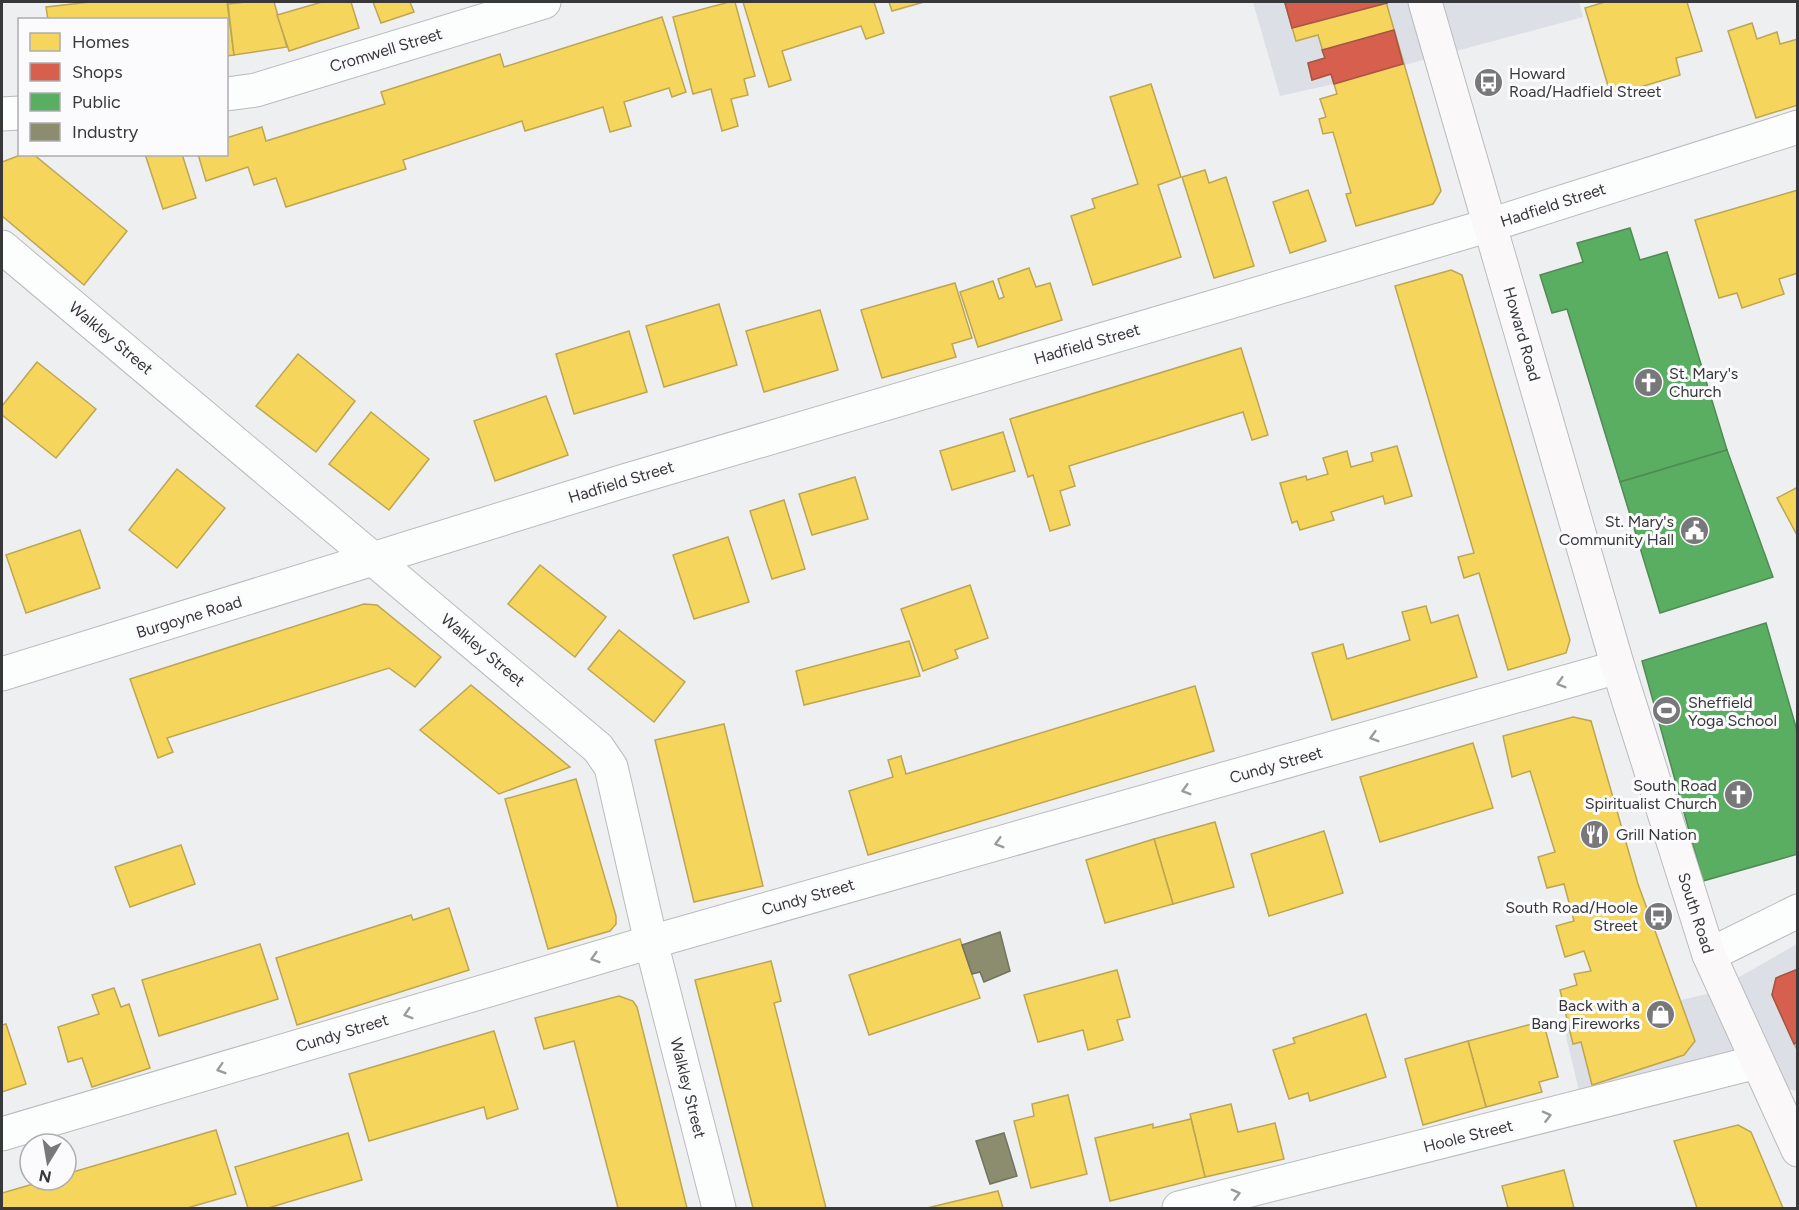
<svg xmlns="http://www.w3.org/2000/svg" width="1799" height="1210" font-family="Figtree,sans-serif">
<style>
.built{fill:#dcdfe5}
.homes{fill:#f6d55c;stroke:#bda652;stroke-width:1.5}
.shops{fill:#d6604d;stroke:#a75447;stroke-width:1.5}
.public{fill:#5aae61;stroke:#508b55;stroke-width:1.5}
.industry{fill:#8c8c6e;stroke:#73735e;stroke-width:1.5}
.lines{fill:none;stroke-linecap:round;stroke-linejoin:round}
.street-casing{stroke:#babbbc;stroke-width:35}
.secondary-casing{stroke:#babbbc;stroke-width:35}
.street{stroke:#fcfdfd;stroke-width:33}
.secondary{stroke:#fbf8fa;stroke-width:33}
.oneway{stroke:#9a9a9c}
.labels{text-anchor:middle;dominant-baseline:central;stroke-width:6;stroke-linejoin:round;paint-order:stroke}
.street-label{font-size:16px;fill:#38383a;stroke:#fbfbfe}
.poi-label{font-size:16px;fill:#38383a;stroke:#fbfbfe;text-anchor:start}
</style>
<rect width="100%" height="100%" fill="#eeeff1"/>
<g class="built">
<polygon points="1253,2 1579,2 1583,17 1334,84 1280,96"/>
<polygon points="1797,944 1797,1091 1734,1076 1585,1116 1564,1028 1711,993"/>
</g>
<g class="homes">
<polygon points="90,2 227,2 234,55 226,56 226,20 48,20 46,7"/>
<polygon points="246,2 274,2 287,47 234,55 228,4"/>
<polygon points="322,2 351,2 359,28 289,51 277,15"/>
<polygon points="373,2 410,2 414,12 381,23"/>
<polygon points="729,2 735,2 755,76 744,79 748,95 731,99 738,126 722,131 711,89 693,94 673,17"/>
<polygon points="743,2 874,2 884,33 866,39 861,26 782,51 791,80 769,87"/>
<polygon points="889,2 924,2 892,11"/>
<polygon points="1289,2 1386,2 1441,191 1433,204 1356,226 1346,194 1351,193 1333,132 1323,134 1319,119 1326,117 1320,99 1337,94 1331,74 1312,80 1308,63 1325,58 1318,35 1296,41 1285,3"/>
<polygon points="1605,2 1687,2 1702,51 1676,58 1680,75 1611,96 1585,8"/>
<polygon points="662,17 686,92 672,97 669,88 624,102 631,126 610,132 603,107 525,131 522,121 403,160 406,169 286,207 276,178 254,185 248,167 206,181 198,154 226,154 226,138 262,127 266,141 385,104 381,92 500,54 504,67"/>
<polygon points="1752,23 1757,39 1777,32 1780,44 1798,39 1798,105 1756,118 1728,31"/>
<polygon points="1151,84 1181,177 1158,185 1181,257 1093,285 1071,216 1095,208 1092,199 1138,184 1110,97"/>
<polygon points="23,154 33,154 127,231 84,285 2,216 2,162"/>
<polygon points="145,154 182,154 196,198 163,209"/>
<polygon points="1205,170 1209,183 1226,177 1254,266 1214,278 1182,177"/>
<polygon points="1308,190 1326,241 1290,253 1273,202"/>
<polygon points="1798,190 1798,273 1779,279 1784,294 1742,308 1737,293 1719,298 1695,220"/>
<polygon points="1029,268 1036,287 1050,283 1062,320 978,347 960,292 993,281 999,299 1004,297 998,279"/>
<polygon points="1451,270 1462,275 1570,640 1566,653 1508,670 1479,573 1464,578 1458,557 1474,553 1395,286"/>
<polygon points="955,283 972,338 952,344 956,357 882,378 861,310"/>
<polygon points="719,304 737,365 664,387 646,326"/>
<polygon points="820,310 838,370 764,392 746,331"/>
<polygon points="629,331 647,392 574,414 556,354"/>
<polygon points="1241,348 1268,435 1252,440 1243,412 1069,466 1075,486 1060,491 1070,525 1050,531 1033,475 1028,477 1010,419"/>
<polygon points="298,354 355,401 316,452 256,406"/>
<polygon points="37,362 96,409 56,458 2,415 2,406"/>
<polygon points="546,396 568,455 495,481 474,421"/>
<polygon points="371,412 429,459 389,510 329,464"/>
<polygon points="1003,432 1015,471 952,490 940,451"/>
<polygon points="1397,446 1412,496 1385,504 1383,496 1331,512 1334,520 1300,530 1297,521 1292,523 1280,483 1306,476 1307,480 1328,474 1323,458 1347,451 1351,467 1373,461 1371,453"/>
<polygon points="177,469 225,508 177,568 129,530"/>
<polygon points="855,477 868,519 812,535 799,494"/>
<polygon points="1798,487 1798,537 1777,498"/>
<polygon points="784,500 805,569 772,579 750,511"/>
<polygon points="80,530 100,588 26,613 6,555"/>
<polygon points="728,537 749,602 694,619 673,555"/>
<polygon points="540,565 606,617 575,657 508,604"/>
<polygon points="970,585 988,638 955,650 958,658 923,671 901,609"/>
<polygon points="364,604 377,605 441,657 415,687 389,668 167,738 173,752 158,758 130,679"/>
<polygon points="1426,606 1431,623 1458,615 1477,677 1332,720 1312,653 1343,644 1347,659 1410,640 1402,612"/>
<polygon points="619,630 685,682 654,722 588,669"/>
<polygon points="909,641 920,676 804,705 796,671"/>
<polygon points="471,685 570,767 499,794 420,730"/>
<polygon points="1195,686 1214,751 868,855 849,791 893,777 888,760 901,756 906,774"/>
<polygon points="1573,717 1591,721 1638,884 1695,1041 1684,1055 1592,1085 1581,1042 1573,1044 1560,990 1577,985 1574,974 1591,971 1584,951 1565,957 1556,926 1574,921 1564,884 1547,888 1538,857 1555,852 1530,771 1512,777 1503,736"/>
<polygon points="724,724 763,886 694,902 655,740"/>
<polygon points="1473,743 1493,808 1380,842 1360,777"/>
<polygon points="576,779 616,916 616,924 610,931 548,949 505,799"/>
<polygon points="1215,822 1234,887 1173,904 1154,839"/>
<polygon points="1324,831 1343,893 1269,916 1251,854"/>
<polygon points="1154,839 1173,904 1105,923 1086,860"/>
<polygon points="181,845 195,884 130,907 115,867"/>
<polygon points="449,908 469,970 297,1025 276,958 411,915 413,920"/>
<polygon points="960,939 980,998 869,1035 849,975"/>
<polygon points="260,944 278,999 159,1036 142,980"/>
<polygon points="771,961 781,1001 774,1003 826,1208 753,1208 695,980"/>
<polygon points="1798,969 1798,1052 1772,995 1776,978"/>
<polygon points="1117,970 1130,1017 1117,1020 1123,1040 1088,1050 1083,1030 1038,1042 1024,995"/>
<polygon points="114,988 121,1007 129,1004 150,1068 92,1087 82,1058 68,1062 58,1027 99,1014 92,995"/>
<polygon points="619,996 633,1001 637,1007 687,1208 618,1208 574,1041 544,1049 535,1018"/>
<polygon points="1366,1014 1386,1077 1310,1101 1308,1093 1289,1099 1273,1050 1295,1043 1293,1038"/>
<polygon points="1543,1021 1558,1077 1539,1082 1542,1092 1486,1107 1468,1041"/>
<polygon points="6,1024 26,1084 2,1092 2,1025"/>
<polygon points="494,1031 518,1109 487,1119 484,1107 369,1141 349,1074"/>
<polygon points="1468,1041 1486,1107 1423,1125 1405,1059"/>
<polygon points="1068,1095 1087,1174 1031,1188 1014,1121 1034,1116 1032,1104"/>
<polygon points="1231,1104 1238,1132 1275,1123 1284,1159 1205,1177 1190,1114"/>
<polygon points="1191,1119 1205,1177 1110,1201 1095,1138 1153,1124 1153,1128"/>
<polygon points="1738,1125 1751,1132 1783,1208 1697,1208 1674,1141"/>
<polygon points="216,1130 236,1194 187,1208 2,1208 2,1193 47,1180 66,1180 66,1174"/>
<polygon points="348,1133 362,1180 268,1208 248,1208 235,1167"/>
<polygon points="1564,1170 1574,1208 1508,1208 1502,1186"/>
<polygon points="998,1191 1003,1208 927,1208"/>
</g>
<g class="shops">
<polygon points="1289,2 1386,2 1387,3 1292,28 1285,3"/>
<polygon points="1394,30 1403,64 1334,84 1331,74 1312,80 1308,63 1325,58 1322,50"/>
<polygon points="1798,969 1798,1042 1794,1044 1772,995 1776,978"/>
</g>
<g class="public">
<polygon points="1630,228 1640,260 1667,252 1727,450 1620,482 1567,309 1552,313 1540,275 1583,262 1577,243"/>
<polygon points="1727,450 1773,577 1660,613 1620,482"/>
<polygon points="1766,623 1798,734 1798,854 1703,881 1642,661"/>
</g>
<g class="industry">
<polygon points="1000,932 1010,971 984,982 980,972 972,974 962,945"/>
<polygon points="1004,1133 1017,1176 990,1184 976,1141"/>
</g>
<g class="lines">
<defs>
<g id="street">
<polyline points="226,94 256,90 544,2"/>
<polyline points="2,114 20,113"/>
<polyline points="2,247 598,748 611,767 651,942 719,1208"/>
<polyline points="2,674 624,481 1490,225 1798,127"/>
<polyline points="1709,955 1798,911"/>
<polyline points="2,1134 651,942 1618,667"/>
<polyline points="1179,1208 1757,1062"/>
</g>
<polyline id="secondary" points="1425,2 1618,667 1709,955 1798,1150"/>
</defs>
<use href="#street" class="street-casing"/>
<use href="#secondary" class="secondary-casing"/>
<use href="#street" class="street"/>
<use href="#secondary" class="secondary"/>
</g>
<defs><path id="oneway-chevron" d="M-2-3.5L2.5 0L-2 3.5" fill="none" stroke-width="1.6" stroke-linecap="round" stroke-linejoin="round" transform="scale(1.5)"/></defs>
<g class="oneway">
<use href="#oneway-chevron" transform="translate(1561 683) rotate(164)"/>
<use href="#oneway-chevron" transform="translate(1374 737) rotate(164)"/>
<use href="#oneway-chevron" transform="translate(1186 790) rotate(164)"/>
<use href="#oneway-chevron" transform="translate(999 843) rotate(164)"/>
<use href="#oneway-chevron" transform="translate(595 958) rotate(163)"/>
<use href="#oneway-chevron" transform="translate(408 1014) rotate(163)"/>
<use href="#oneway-chevron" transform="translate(221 1069) rotate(163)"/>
<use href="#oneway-chevron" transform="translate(1547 1116) rotate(-14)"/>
<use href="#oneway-chevron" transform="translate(1236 1194) rotate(-14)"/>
</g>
<defs>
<symbol id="bus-disc" viewBox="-11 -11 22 22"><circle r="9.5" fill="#78787a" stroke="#fbfbfe"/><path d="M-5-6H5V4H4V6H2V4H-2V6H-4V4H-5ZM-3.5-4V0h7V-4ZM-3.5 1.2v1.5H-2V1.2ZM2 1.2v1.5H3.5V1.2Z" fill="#fff"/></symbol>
<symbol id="church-disc" viewBox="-11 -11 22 22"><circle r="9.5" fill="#78787a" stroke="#fbfbfe"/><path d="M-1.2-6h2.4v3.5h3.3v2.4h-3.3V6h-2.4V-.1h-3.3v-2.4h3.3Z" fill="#fff"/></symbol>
<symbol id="civic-disc" viewBox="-11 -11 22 22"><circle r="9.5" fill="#78787a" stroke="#fbfbfe"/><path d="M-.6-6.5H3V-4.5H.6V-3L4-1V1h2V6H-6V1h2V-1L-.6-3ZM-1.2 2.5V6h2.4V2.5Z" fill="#fff"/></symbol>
<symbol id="stadium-disc" viewBox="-11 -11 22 22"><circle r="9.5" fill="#78787a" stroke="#fbfbfe"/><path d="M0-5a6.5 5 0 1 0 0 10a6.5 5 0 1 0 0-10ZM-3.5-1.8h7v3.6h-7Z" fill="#fff"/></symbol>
<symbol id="restaurant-disc" viewBox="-11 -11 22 22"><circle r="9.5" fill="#78787a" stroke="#fbfbfe"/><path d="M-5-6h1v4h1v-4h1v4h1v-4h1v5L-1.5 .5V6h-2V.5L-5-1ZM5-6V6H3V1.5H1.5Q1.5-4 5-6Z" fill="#fff"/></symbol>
<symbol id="shop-disc" viewBox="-11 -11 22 22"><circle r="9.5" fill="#78787a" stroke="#fbfbfe"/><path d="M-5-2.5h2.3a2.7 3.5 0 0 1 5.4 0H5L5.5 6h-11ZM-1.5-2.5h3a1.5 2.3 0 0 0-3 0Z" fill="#fff"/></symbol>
</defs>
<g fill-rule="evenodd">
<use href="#bus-disc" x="1472" y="66" width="33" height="33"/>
<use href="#church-disc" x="1632" y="366" width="33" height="33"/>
<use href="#civic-disc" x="1678" y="514" width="33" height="33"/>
<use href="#stadium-disc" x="1650" y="694" width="33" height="33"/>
<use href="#church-disc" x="1722" y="778" width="33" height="33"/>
<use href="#restaurant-disc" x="1578" y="818" width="33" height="33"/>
<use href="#bus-disc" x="1642" y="900" width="33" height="33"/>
<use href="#shop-disc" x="1644" y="998" width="33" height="33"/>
</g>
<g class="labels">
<g class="street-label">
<text transform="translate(386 50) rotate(-17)">Cromwell Street</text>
<text transform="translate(1553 205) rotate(-18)">Hadfield Street</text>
<text transform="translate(1522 334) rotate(74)">Howard Road</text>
<text transform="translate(111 338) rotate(40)">Walkley Street</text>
<text transform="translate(1087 344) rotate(-16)">Hadfield Street</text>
<text transform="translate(621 482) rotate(-17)">Hadfield Street</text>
<text transform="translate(189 617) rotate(-17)">Burgoyne Road</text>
<text transform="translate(483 650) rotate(40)">Walkley Street</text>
<text transform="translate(1276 765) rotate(-16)">Cundy Street</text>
<text transform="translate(808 897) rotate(-16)">Cundy Street</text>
<text transform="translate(1696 913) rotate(72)">South Road</text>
<text transform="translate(342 1033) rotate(-17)">Cundy Street</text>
<text transform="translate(688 1088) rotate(76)">Walkley Street</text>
<text transform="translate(1468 1136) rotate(-14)">Hoole Street</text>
</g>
<g class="poi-label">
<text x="1509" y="73">Howard<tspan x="1509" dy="18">Road/Hadfield Street</tspan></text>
<text x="1669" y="373">St. Mary's<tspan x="1669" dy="18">Church</tspan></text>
<text x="1674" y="521" text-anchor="end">St. Mary's<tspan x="1674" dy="18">Community Hall</tspan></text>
<text x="1688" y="702">Sheffield<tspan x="1688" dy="18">Yoga School</tspan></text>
<text x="1717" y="785" text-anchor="end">South Road<tspan x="1717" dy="18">Spiritualist Church</tspan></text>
<text x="1616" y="834">Grill Nation</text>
<text x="1638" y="907" text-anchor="end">South Road/Hoole<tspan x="1638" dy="18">Street</tspan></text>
<text x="1640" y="1005" text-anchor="end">Back with a<tspan x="1640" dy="18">Bang Fireworks</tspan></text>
</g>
</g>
<rect width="1799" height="1210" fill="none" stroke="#38383a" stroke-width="6"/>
<rect x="18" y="18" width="210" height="138" fill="#fbfbfe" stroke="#adadb0" stroke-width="1.5"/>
<rect x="30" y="33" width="30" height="18" fill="#f6d55c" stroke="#adadb0" stroke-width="1.5"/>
<text x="72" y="48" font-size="18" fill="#38383a">Homes</text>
<rect x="30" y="63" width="30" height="18" fill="#d6604d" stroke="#adadb0" stroke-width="1.5"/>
<text x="72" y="78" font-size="18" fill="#38383a">Shops</text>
<rect x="30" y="93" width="30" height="18" fill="#5aae61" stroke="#adadb0" stroke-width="1.5"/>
<text x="72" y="108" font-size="18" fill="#38383a">Public</text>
<rect x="30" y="123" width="30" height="18" fill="#8c8c6e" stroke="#adadb0" stroke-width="1.5"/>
<text x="72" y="138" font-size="18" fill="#38383a">Industry</text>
<g transform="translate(48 1162) rotate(191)"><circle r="28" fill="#fbfbfe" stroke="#adadb0" stroke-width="1.5"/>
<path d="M0-4.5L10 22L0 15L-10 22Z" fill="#78787a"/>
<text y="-9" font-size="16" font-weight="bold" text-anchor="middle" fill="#38383a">N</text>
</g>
</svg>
